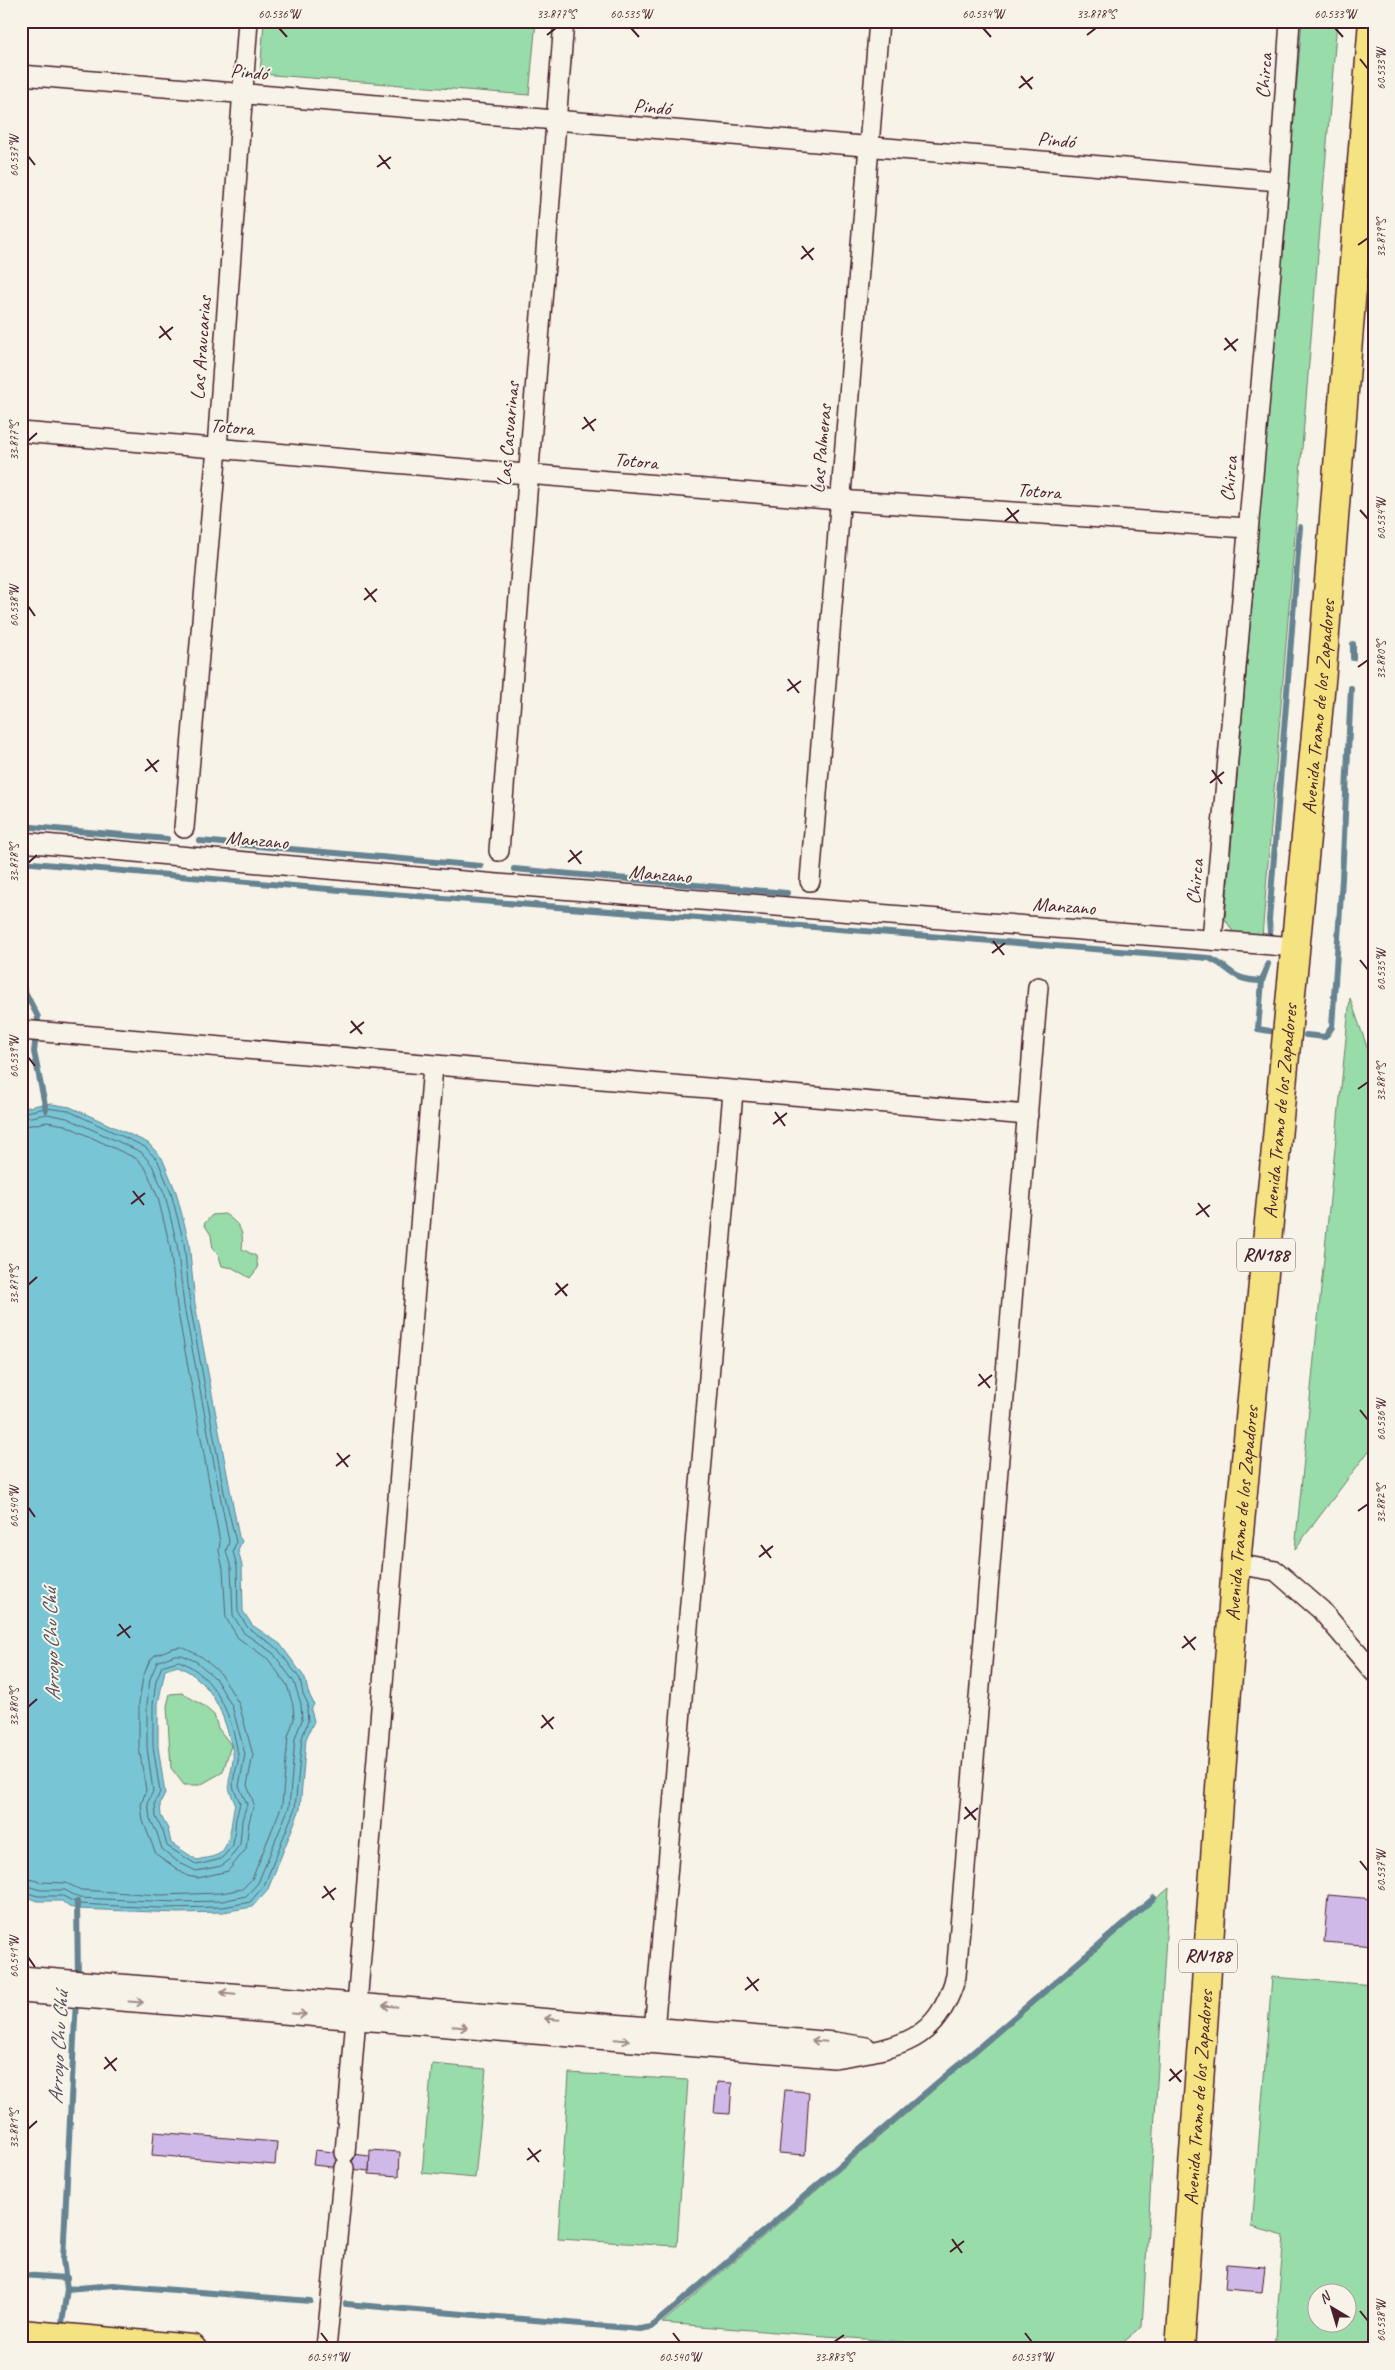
<svg xmlns="http://www.w3.org/2000/svg" width="1395" height="2370" font-family="Caveat,sans-serif">
<style>
.green{fill:#97dca9;stroke:#707e6a;fill-rule:evenodd}
.water{fill:#78c6d5;stroke:#668391;fill-rule:evenodd}
.lines{fill:none;stroke-linecap:round;stroke-linejoin:round}
.shore{stroke:#5c626f;stroke-width:1}
.stream{stroke:#668391;stroke-width:6}
.building{fill:#cfb9e8;stroke:#4a1f2b}
.street-casing{stroke:#4a1f2b;stroke-width:22}
.primary-casing{stroke:#4a1f2b;stroke-width:31}
.highway-casing{stroke:#4a1f2b;stroke-width:31}
.street{stroke:#f7f3e8;stroke-width:19}
.primary{stroke:#f5e382;stroke-width:28}
.highway{stroke:#f5e382;stroke-width:28}
.oneway{stroke:#a0898a}
.ticks{fill:none;stroke:#4a1f2b;stroke-width:2}
.labels{text-anchor:middle;dominant-baseline:central;stroke-width:4;stroke-linejoin:round;paint-order:stroke}
.shield{fill:#f7f3e8;stroke:#7e5f64;stroke-width:1}
.shield-label{font-size:19px;font-weight:bold;fill:#4a1f2b}
.street-label{font-size:20px;fill:#4a1f2b;stroke:#f7f3e8}
.water-label{font-size:21px;font-style:italic;fill:#58515e;stroke:#f7f3e8}
.neatline{fill:none;stroke:#4a1f2b;stroke-width:2}
.ticks-label{font-size:12px;text-anchor:middle;fill:#4a1f2b}
</style>
<rect width="100%" height="100%" fill="#f7f3e8"/>
<filter id="ink" filterUnits="userSpaceOnUse"><feTurbulence type="fractalNoise" baseFrequency=".02" numOctaves="2"/><feDisplacementMap in="SourceGraphic" scale="10" xChannelSelector="R" yChannelSelector="G"/><feConvolveMatrix kernelMatrix="1 2 1 2 8 2 1 2 1" color-interpolation-filters="sRGB"/></filter>
<g filter="url(#ink)">
<g class="green">
<polygon points="264,21 536,21 529,95 260,74"/>
<polygon points="1302,21 1337,21 1262,937 1235,935 1225,919"/>
<polygon points="1350,998 1374,1067 1374,1444 1295,1549"/>
<path d="M225 1214C240 1225 244 1230 242 1249L256 1256 258 1268 250 1278 233 1268 222 1266 218 1253 213 1250 211 1235 204 1224 212 1215Z"/>
<polygon points="182,1693 204,1706 214,1715 218,1728 231,1745 223,1772 200,1785 184,1785 171,1768 167,1706 170,1694"/>
<polygon points="1169,1888 1142,2327 1115,2349 990,2349 662,2323"/>
<path d="M1272 1977 1374 1985V2349H1274L1284 2236 1252 2227ZM1318 2292H1348V2322H1318Z"/>
<polygon points="432,2064 486,2069 475,2178 422,2173"/>
<polygon points="569,2073 688,2080 677,2246 558,2239"/>
</g>
<path class="water" d="M46 1103 70 1107 99 1120 148 1143 162 1158 176 1192 189 1242 195 1304 239 1537 242 1541 238 1550 242 1566 243 1611 252 1625 280 1644 305 1678 308 1692 314 1704 311 1710 314 1721 306 1739 300 1809 268 1889 252 1907 223 1912 178 1913 78 1909 69 1907 62 1901H37L21 1895V1109ZM178 1666C209 1680 222 1708 230 1740 231 1745 234 1753 233 1759 231 1781 224 1781 235 1803 231 1818 232 1848 217 1855 211 1858 203 1858 197 1860L171 1843 168 1829 161 1816 160 1804 165 1794 158 1746V1704L165 1670Z"/>
<g class="lines">
<g class="shore">
<polyline points="21,1113 46,1108 69,1111 145,1147 158,1161 171,1193 184,1243 190,1305 224,1492 236,1542 233,1551 237,1567 238,1612 248,1628 277,1648 300,1679 303,1694 308,1704 307,1710 308,1721 302,1738 295,1808 264,1886 250,1902 223,1907 160,1908 78,1904 63,1896 38,1896 21,1891"/>
<polyline points="21,1119 47,1114 67,1118 141,1152 152,1165 165,1195 177,1244 184,1306 229,1542 226,1551 231,1568 233,1615 244,1633 273,1653 294,1682 301,1704 302,1720 295,1738 289,1807 258,1883 246,1896 222,1901 177,1902 79,1898 65,1890 40,1890 21,1884"/>
<polyline points="21,1127 47,1122 65,1125 137,1159 146,1169 158,1198 170,1246 177,1307 220,1542 219,1551 223,1569 226,1618 238,1638 268,1659 287,1685 293,1705 294,1719 288,1737 282,1805 252,1879 242,1889 221,1893 160,1895 81,1890 66,1883 41,1882 21,1877"/>
<polygon points="182,1647 202,1657 221,1674 239,1704 253,1755 247,1785 254,1804 249,1822 246,1849 228,1871 198,1878 187,1876 156,1854 143,1821 141,1805 146,1790 139,1747 139,1703 143,1677 149,1662 155,1655 173,1648"/>
<polygon points="175,1655 182,1655 197,1662 215,1678 232,1706 245,1754 239,1786 247,1804 242,1820 240,1844 227,1862 221,1866 196,1871 178,1862 162,1849 157,1833 150,1819 148,1802 153,1791 147,1747 147,1704 150,1679 157,1662"/>
<path d="M179 1661C216 1675 233 1718 238 1755 240 1766 230 1778 234 1789 235 1794 239 1798 240 1803L236 1819 233 1845 221 1859 197 1865 167 1846 163 1831 156 1817 155 1803 160 1792 153 1746V1704L156 1681 162 1666Z"/>
</g>
<g class="stream">
<polyline points="1353,658 1353,644"/>
<polyline points="21,826 167,839"/>
<polyline points="200,841 481,866"/>
<path d="M21 862 328 889 1209 958C1234 969 1229 980 1262 981L1258 1029 1270 1031"/>
<polyline points="514,869 787,893"/>
<polyline points="1270,933 1269,920 1300,527"/>
<polyline points="1262,981 1268,964"/>
<polyline points="21,984 38,1017 34,1052 46,1110"/>
<polyline points="1306,1035 1325,1037 1332,1027 1342,879 1351,688"/>
<polyline points="77,1902 78,1979"/>
<polyline points="21,2275 67,2278"/>
<polyline points="67,2289 113,2285 310,2301"/>
<polyline points="346,2304 640,2329 651,2327 1154,1898"/>
<polyline points="61,2330 67,2289 63,2260 76,1999"/>
</g>
</g>
<g class="building">
<polygon points="1328,1895 1374,1899 1374,1946 1324,1942"/>
<polygon points="717,2082 732,2083 730,2114 714,2113"/>
<polygon points="785,2090 809,2092 805,2155 779,2153"/>
<polygon points="154,2132 277,2142 275,2165 152,2155"/>
<polygon points="315,2150 370,2156 369,2171 313,2165"/>
<polygon points="370,2150 400,2152 399,2176 369,2174"/>
<polygon points="1227,2264 1265,2267 1262,2292 1225,2289"/>
</g>
<g class="lines">
<defs>
<g id="street">
<polyline points="21,75 1279,181"/>
<polyline points="21,432 839,500 1247,528"/>
<polyline points="184,828 217,448 248,21"/>
<polyline points="21,842 497,884 1296,947"/>
<polyline points="499,851 564,21"/>
<polyline points="810,881 879,21"/>
<polyline points="1212,940 1279,181 1290,21"/>
<polyline points="21,1030 1028,1115"/>
<polyline points="1236,1564 1276,1571 1321,1610 1374,1672"/>
<polyline points="21,1976 835,2042 866,2047"/>
<path d="M21 1993 834 2058C896 2048 937 2045 956 1976L1038 987"/>
<polyline points="653,2043 733,1092"/>
<polyline points="345,2153 433,1066"/>
<polyline points="326,2349 344,2168"/>
</g>
<polyline id="primary" points="21,2334 192,2349"/>
<g id="highway">
<path id="s1" d="M1180 2349 1236 1564 1322 671 1373 21"/>
</g>
</defs>
<use href="#street" class="street-casing"/>
<use href="#primary" class="primary-casing"/>
<use href="#highway" class="highway-casing"/>
<use href="#street" class="street"/>
<use href="#primary" class="primary"/>
<use href="#highway" class="highway"/>
</g>
<defs><path id="oneway-shaft" d="M-6 0H5M1.5-3L5.5 0L1.5 3" fill="none" stroke-width="1.6" stroke-linecap="round" stroke-linejoin="round" transform="scale(1.25)"/></defs>
<g class="oneway">
<use href="#oneway-shaft" transform="translate(228 1993) rotate(-175)"/>
<use href="#oneway-shaft" transform="translate(136 2002) rotate(4)"/>
<use href="#oneway-shaft" transform="translate(390 2006) rotate(-175)"/>
<use href="#oneway-shaft" transform="translate(299 2014) rotate(4)"/>
<use href="#oneway-shaft" transform="translate(552 2019) rotate(-175)"/>
<use href="#oneway-shaft" transform="translate(460 2027) rotate(5)"/>
<use href="#oneway-shaft" transform="translate(622 2040) rotate(5)"/>
<use href="#oneway-shaft" transform="translate(819 2041) rotate(-175)"/>
</g>
</g>
<path class="ticks" d="M279 28 287 37M631 28 639 37M983 28 991 37M1335 28 1343 37M547 35 556 28M1087 35 1096 28M1360 59 1368 69M1021 76 1032 89M1019 88 1033 77M379 155 390 169M28 156 35 165M377 167 391 157M1358 245 1368 238M802 246 813 260M801 259 814 248M160 326 171 340M159 338 173 327M1225 338 1236 351M1224 350 1238 339M584 417 594 431M582 429 596 419M28 441 37 433M1007 508 1018 522M1360 510 1368 519M1005 521 1019 510M365 588 376 602M364 600 377 589M28 606 35 616M1358 667 1368 660M788 679 799 693M787 691 801 681M147 759 157 772M1212 770 1222 784M145 771 159 760M1210 783 1224 772M570 850 581 864M568 862 582 851M28 863 37 855M993 941 1004 955M992 953 1005 943M1360 960 1368 970M351 1021 362 1034M350 1033 364 1022M28 1057 35 1066M1358 1089 1368 1082M775 1112 785 1126M773 1124 787 1113M133 1191 144 1205M1198 1203 1209 1217M131 1204 145 1193M1196 1215 1210 1205M556 1283 567 1296M28 1285 37 1277M555 1295 568 1284M979 1374 990 1388M978 1386 992 1375M1360 1410 1368 1420M337 1453 348 1467M336 1466 350 1455M28 1507 35 1517M1358 1511 1368 1504M761 1545 771 1558M759 1557 773 1546M119 1624 130 1638M117 1636 131 1626M1184 1636 1195 1650M1182 1648 1196 1637M28 1707 37 1699M542 1715 553 1729M541 1728 554 1717M965 1807 976 1820M964 1819 978 1808M1360 1861 1368 1871M324 1886 334 1900M322 1898 336 1888M28 1957 35 1967M747 1977 758 1991M745 1990 759 1979M105 2057 116 2071M104 2069 117 2058M1170 2069 1181 2082M1169 2081 1182 2070M28 2129 37 2121M528 2148 539 2162M527 2160 541 2150M952 2239 962 2253M950 2252 964 2241M1360 2311 1368 2321M321 2333 328 2342M673 2333 680 2342M1025 2333 1032 2342M834 2342 844 2335"/>
<g class="labels">
<g class="shield">
<rect x="1237" y="1238.5" width="58" height="33" rx="4"/>
<rect x="1179" y="1939.5" width="58" height="33" rx="4"/>
</g>
<g class="shield-label">
<text x="1266" y="1255">RN188</text>
<text x="1208" y="1956">RN188</text>
</g>
<g class="street-label">
<text transform="translate(249 72) rotate(5)">Pindó</text>
<text transform="translate(1264 76) rotate(-86)">Chirca</text>
<text transform="translate(652 107) rotate(5)">Pindó</text>
<text transform="translate(1056 140) rotate(5)">Pindó</text>
<text transform="translate(201 348) rotate(-86)">Las Araucarias</text>
<text transform="translate(232 427) rotate(5)">Totora</text>
<text transform="translate(508 434) rotate(-85)">Las Casuarinas</text>
<text transform="translate(821 449) rotate(-85)">Las Palmeras</text>
<text transform="translate(636 461) rotate(5)">Totora</text>
<text transform="translate(1229 479) rotate(-85)">Chirca</text>
<text transform="translate(1039 491) rotate(4)">Totora</text>
<text stroke="none"><textPath href="#s1" startOffset="1648">Avenida Tramo de los Zapadores</textPath></text>
<text transform="translate(257 840) rotate(5)">Manzano</text>
<text transform="translate(660 874) rotate(5)">Manzano</text>
<text transform="translate(1195 882) rotate(-85)">Chirca</text>
<text transform="translate(1064 906) rotate(4)">Manzano</text>
<text stroke="none"><textPath href="#s1" startOffset="1242">Avenida Tramo de los Zapadores</textPath></text>
<text stroke="none"><textPath href="#s1" startOffset="838">Avenida Tramo de los Zapadores</textPath></text>
<text stroke="none"><textPath href="#s1" startOffset="252">Avenida Tramo de los Zapadores</textPath></text>
</g>
<g class="water-label">
<text transform="translate(51 1645) rotate(-92)">Arroyo Chu Chú</text>
<text transform="translate(58 2048) rotate(-87)">Arroyo Chu Chú</text>
</g>
</g>
<rect width="1395" height="2370" fill="none" stroke="#f7f3e8" stroke-width="55"/>
<g transform="translate(1332 2308) rotate(322)"><circle r="24" fill="#f7f3e8" stroke="#b29e9c"/>
<path d="M0-4L9 19L0 12L-9 19Z" fill="#4a1f2b"/>
<text y="-8" font-size="14" font-weight="bold" text-anchor="middle" fill="#4a1f2b">N</text>
</g>
<rect x="28" y="28" width="1340" height="2314" class="neatline"/>
<g class="ticks-label">
<text x="279" y="18">60.536°W</text>
<text x="556" y="18">33.877°S</text>
<text x="631" y="18">60.535°W</text>
<text x="983" y="18">60.534°W</text>
<text x="1096" y="18">33.878°S</text>
<text x="1335" y="18">60.533°W</text>
<text transform="translate(1381 69) rotate(-90)" y="4">60.533°W</text>
<text transform="translate(14 156) rotate(-90)" y="4">60.537°W</text>
<text transform="translate(1381 238) rotate(-90)" y="4">33.879°S</text>
<text transform="translate(14 441) rotate(-90)" y="4">33.877°S</text>
<text transform="translate(1381 519) rotate(-90)" y="4">60.534°W</text>
<text transform="translate(14 606) rotate(-90)" y="4">60.538°W</text>
<text transform="translate(1381 660) rotate(-90)" y="4">33.880°S</text>
<text transform="translate(14 863) rotate(-90)" y="4">33.878°S</text>
<text transform="translate(1381 970) rotate(-90)" y="4">60.535°W</text>
<text transform="translate(14 1057) rotate(-90)" y="4">60.539°W</text>
<text transform="translate(1381 1082) rotate(-90)" y="4">33.881°S</text>
<text transform="translate(14 1285) rotate(-90)" y="4">33.879°S</text>
<text transform="translate(1381 1420) rotate(-90)" y="4">60.536°W</text>
<text transform="translate(1381 1504) rotate(-90)" y="4">33.882°S</text>
<text transform="translate(14 1507) rotate(-90)" y="4">60.540°W</text>
<text transform="translate(14 1707) rotate(-90)" y="4">33.880°S</text>
<text transform="translate(1381 1871) rotate(-90)" y="4">60.537°W</text>
<text transform="translate(14 1957) rotate(-90)" y="4">60.541°W</text>
<text transform="translate(14 2129) rotate(-90)" y="4">33.881°S</text>
<text transform="translate(1381 2321) rotate(-90)" y="4">60.538°W</text>
<text x="328" y="2361">60.541°W</text>
<text x="680" y="2361">60.540°W</text>
<text x="834" y="2361">33.883°S</text>
<text x="1032" y="2361">60.539°W</text>
</g>
</svg>
